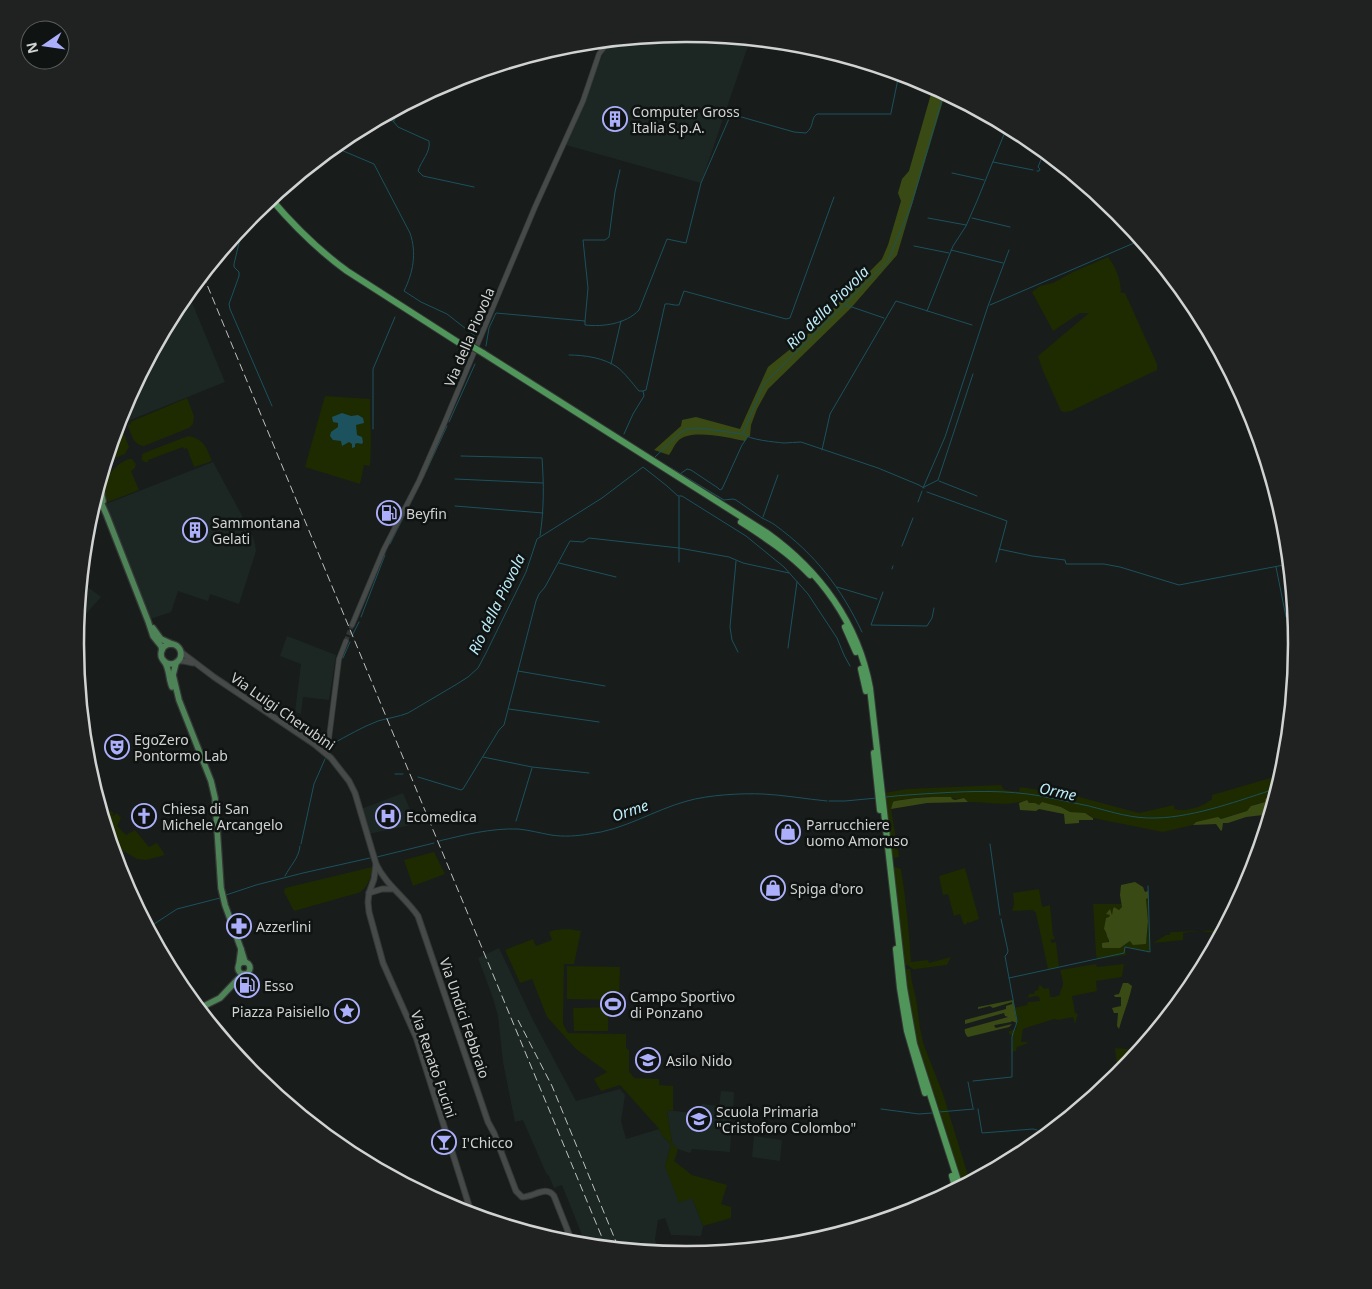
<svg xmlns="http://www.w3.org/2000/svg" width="1372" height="1289" font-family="'Noto Sans',sans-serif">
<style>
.built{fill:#1c2723}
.green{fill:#1e2a00}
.forest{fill:#3a4a14}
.water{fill:#1b525e}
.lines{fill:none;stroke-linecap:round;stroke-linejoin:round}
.stream{stroke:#1b525e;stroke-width:1}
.tertiary-tunnel{stroke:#343736;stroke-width:4.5;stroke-dasharray:4.5 2;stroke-linecap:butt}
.tertiary-casing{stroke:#353837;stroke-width:6}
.secondary-casing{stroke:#353837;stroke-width:7}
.primary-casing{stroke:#353837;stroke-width:8}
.trunk-casing{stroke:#353837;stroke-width:8}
.tertiary{stroke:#464b49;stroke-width:4.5}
.secondary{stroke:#464b49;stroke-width:5}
.primary{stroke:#4d8356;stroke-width:5.5}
.trunk{stroke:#50965a;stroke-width:6}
.rail{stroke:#bec0bf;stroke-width:1;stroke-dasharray:8 4;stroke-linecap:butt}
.trunk-bridge-casing{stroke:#353837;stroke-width:8;stroke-linecap:butt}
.trunk-bridge{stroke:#50965a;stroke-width:6}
.labels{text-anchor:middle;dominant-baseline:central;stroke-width:5;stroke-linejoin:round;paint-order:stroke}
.poi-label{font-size:14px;fill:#d1d3d2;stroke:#0f1312;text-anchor:start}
.street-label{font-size:14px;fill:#d1d3d2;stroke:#0f1312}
.water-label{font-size:15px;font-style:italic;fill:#bdedf9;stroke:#0f1312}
.rim{fill:none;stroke:#d1d3d2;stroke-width:2.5}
</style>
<rect width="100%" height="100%" fill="#181c1b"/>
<g class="built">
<polygon points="686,34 750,40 701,183 566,145 608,41"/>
<polygon points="188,293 225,382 118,425 122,411 178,305"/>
<polygon points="213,462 246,523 253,537 255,545 256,551 239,604 210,594 208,601 178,591 171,612 150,619 106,504"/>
<polygon points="85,585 101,597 77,624 81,590"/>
<polygon points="287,636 336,655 329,700 303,697 301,714 295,712 301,664 280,656"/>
<polygon points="403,793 416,824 368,834 361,809"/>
<polygon points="499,948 532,1018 576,1101 620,1089 625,1095 621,1121 626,1139 659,1129 663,1137 668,1141 671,1145 665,1166 692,1198 703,1226 701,1236 671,1235 665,1218 658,1220 655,1239 658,1253 603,1247 602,1245 597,1246 586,1245 562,1185 554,1188 549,1176 546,1173 523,1120 515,1122 503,1062 498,1016 493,998 478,958"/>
<polygon points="721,1091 734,1092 733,1116 728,1116 732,1122 730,1152 692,1149 690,1153 678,1149 672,1143 667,1110 700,1114 702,1104 719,1106"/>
<polygon points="754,1136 782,1140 780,1161 752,1157"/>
</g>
<g class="green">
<path d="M1108 257C1116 267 1121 280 1121 293H1125L1157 364V370L1071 411 1064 412 1061 411 1043 371 1038 356 1089 313H1080L1053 331 1032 292 1040 286 1053 283 1073 272Z"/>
<path d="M325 396 370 399C370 421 372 444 370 466L364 465 360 484 305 467Z"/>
<path d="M187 398 194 416 193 424 189 428 144 446C133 445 131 434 128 425L131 424 130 422Z"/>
<polygon points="117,426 121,426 129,447 125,454 107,461"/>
<path d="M188 436C204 439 206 447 212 461L194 467 187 448 184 449 183 447 148 460V462H145L142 460V455L144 453Z"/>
<path d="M129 459H132L136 464 135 468 131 471 139 490 108 502C106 498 104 494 104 490 104 477 117 463 129 459Z"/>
<path d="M1281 775 1276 792 1265 799V802L1256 804 1247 811 1220 819 1196 822 1193 825 1163 832 1093 818 1090 815 1070 812 1061 807 1042 802 1039 805 1035 803H1029L1027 800C1008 807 987 802 968 802L964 798C952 800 943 798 931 797 919 796 907 799 895 801L893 803 891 809 899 857 892 858 884 793 907 789 1001 785 1004 790 1019 792 1020 787 1072 795 1139 813 1174 805V809C1187 812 1202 807 1212 799V795Z"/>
<polygon points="110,810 114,813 112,815 113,816 117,813 121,818 117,826 126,835 135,830 149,847 157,843 165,855 146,860 137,859 112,844 106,827"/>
<polygon points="434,852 445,874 413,886 404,860"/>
<path d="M372 867C372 877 367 889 358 893L294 911 284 892 285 888Z"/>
<path d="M895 867 901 869C906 900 909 931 911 962L928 960 929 963 951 957 947 965 916 969H913L907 965 904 967 893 868Z"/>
<polygon points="965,868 979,919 969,923 968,922 967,922 967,924 964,925 960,914 954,916 948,894 943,895 939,876"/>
<polygon points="1039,889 1042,907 1050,905 1053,935 1055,939 1050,940 1052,943 1056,942 1059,967 1048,969 1036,913 1033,910 1012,911 1014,904 1013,893"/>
<path d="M1148 898 1150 952 1125 947 1126 955 1097 959 1096 954 1093 904H1122V907L1119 910 1114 907 1112 915 1111 913 1109 917 1106 918C1106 925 1105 935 1109 940L1104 948 1116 947 1125 945 1130 941 1147 940 1148 921 1146 899Z"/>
<polygon points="568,929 581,931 574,964 564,964 563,1024 568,1033 626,1034 626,1048 629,1050 629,1071 634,1078 659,1079 659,1085 673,1086 673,1111 667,1110 672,1143 678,1149 674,1161 692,1175 727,1185 721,1204 731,1207 731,1218 703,1226 692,1198 679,1203 665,1166 671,1145 668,1141 663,1137 659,1129 620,1085 601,1091 594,1079 607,1072 576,1049 547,1017 532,979 520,983 505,950 533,939 536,946 552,940 549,932 555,930"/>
<polygon points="1222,930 1220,934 1217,933 1215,935 1216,941 1214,941 1213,933 1200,931 1183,933 1183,940 1153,943 1166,935 1169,935 1171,932"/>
<path d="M1096 964 1097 967 1124 964 1122 977 1096 981 1097 991 1072 996 1075 1013 1078 1014 1075 1024 1073 1017 1058 1020 1054 1019 1023 1029 1021 1042H1028L1026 1044 1017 1047 1016 1051 1012 1052 1013 1036 1009 1034V1031L1016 1029 1017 1021 1014 1008 1027 1005 1028 1002 1040 1001 1039 997 1035 996 1028 998 1029 994H1034L1035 991 1038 990 1039 986 1040 985 1044 989 1049 988 1050 997H1054L1060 995C1060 990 1062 989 1063 984 1063 980 1061 974 1060 970Z"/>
<polygon points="567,966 620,967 619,1000 567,999"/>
<polygon points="905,969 910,969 912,982 916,999 920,1028 923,1043 943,1094 970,1182 962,1186 915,1038"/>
<polygon points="608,1007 608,1031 574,1031 573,1008"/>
<polygon points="1115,1048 1140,1050 1118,1076"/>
</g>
<g class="forest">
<path d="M933 87 945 94 897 255 851 308 768 389 757 409 751 425 750 436 747 438 745 441C729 438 690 428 678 441 674 445 672 451 669 455L654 450 681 426 682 420 696 417 740 429 768 367 804 338 882 259 888 245 901 201 898 193 902 179 909 171Z"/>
<polygon points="1276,792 1273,802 1265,809 1263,815 1246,817 1228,823 1223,823 1222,830 1221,831 1216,824 1193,825 1196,822 1218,817 1221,819 1247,811 1251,806 1265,802 1265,799"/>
<polygon points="932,797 951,797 952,799 955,800 964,798 968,802 927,803 891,809 893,802 895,801 915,798"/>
<polygon points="1027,800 1029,803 1035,803 1039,805 1042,802 1061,807 1070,812 1085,813 1093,818 1093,820 1079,820 1079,823 1065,824 1064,814 1039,809 1036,811 1020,810 1019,803"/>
<path d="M1135 882 1143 887 1145 892 1148 891V898L1146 899 1148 921 1146 944 1133 945 1130 941 1120 948H1103L1102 947V943L1109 942V940C1106 936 1107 932 1104 929L1106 918 1109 917 1110 915 1106 914 1110 909 1112 915 1113 909 1114 907 1119 910 1122 907 1120 895 1121 885Z"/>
<path d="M1123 983H1128L1132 986C1129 1001 1123 1014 1119 1029L1117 1026 1118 1013H1114L1112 1008 1121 1006V997H1115L1114 995 1119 994Z"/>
<path d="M1013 1000 1017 1023 1012 1021 1011 1022 995 1025 994 1026 996 1028 1012 1024 1009 1027 968 1037C966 1036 964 1031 965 1029L1008 1017 1005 1016 1004 1013 965 1024V1020L1006 1009V1006L1012 1004V1002L993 1008 990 1006 978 1009V1007Z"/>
</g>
<polygon class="water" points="342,413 351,416 358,415 363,418 364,423 356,425 357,435 362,437 363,442 362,444 357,443 355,444 355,447 352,448 352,444 349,442 342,446 341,441 333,440 330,436 331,432 338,427 338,423 333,422 332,417"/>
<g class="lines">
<g class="stream">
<polyline points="891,113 899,74"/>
<path d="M381 118 393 121 398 127 429 141C431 152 421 161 418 171L423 176 474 187"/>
<polyline points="389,119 391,113"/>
<polyline points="394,121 396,110"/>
<path d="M334 147 374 164 410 233C417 253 413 273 404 291L421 302 447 314 475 336"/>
<polyline points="993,162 1033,170"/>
<polyline points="1037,171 1039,171 1040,169 1038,167 1044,152"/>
<polyline points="952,173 984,180"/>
<polyline points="928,218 966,225"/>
<polyline points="972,218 1010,227"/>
<polyline points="243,226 234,264 234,267 239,272 239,276 229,304 230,309 272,406"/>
<polyline points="914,246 949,253"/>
<polyline points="951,250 1003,263"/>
<polyline points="846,305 884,318"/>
<polyline points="990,305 1141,240"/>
<polyline points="927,311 953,246 966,226 977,201 1005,132"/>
<polyline points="585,321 588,288 583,240 605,240 609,237 615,192 620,170"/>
<path d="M486 346 489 328 496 313 585 321V325C603 327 626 324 639 310L667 239 686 243 701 183 731 114 794 132 806 133C815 126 810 119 817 114H891"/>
<path d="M569 355C585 355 604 358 617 367 625 373 632 383 639 391H643"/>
<polyline points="611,364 621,321"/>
<polyline points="449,422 475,364"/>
<polyline points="373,429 373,369 395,317"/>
<polyline points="743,433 763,386 766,382 888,261 911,206 944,93"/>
<path d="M624 434 633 414 644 396 643 391 646 390 665 304C670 303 674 306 679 305L684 291 786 319 790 318 834 197"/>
<path d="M743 434C750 440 774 442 784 443 790 443 795 442 801 442L878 468 919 485 924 488"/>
<polyline points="822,450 830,414 896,301 972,325"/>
<path d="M461 456 542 458C544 485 544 510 540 536"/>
<polyline points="654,458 680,433 687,429 699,428 742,434"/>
<path d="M671 468 724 500 733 499 736 500C745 506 753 512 762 518 766 520 771 522 775 525 816 555 841 588 862 632"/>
<polyline points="680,474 687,469 691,470 718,488 720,490 722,489 742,445 747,438"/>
<polyline points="423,478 447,426"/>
<polyline points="455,479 543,483"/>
<polyline points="939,481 977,496"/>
<polyline points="924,487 938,480 973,374"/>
<polyline points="923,488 945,437 988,306 1009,250"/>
<polyline points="927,492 1007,521 996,562"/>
<polyline points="679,497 679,562"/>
<polyline points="918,502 922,491"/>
<polyline points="455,506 543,513"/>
<polyline points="763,517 778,475"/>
<polyline points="390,544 420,484"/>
<polyline points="902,546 913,518"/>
<polyline points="999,549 1032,556 1065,560 1066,564 1104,564 1120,567 1179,585 1289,564"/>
<polyline points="736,561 730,627 732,640 738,652"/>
<polyline points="559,563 616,577"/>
<polyline points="1276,567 1286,617 1294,616"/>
<polyline points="892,569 893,566"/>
<polyline points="837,587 877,599"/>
<polyline points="883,592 871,625 927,626 932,618 934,608"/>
<polyline points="361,617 385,555"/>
<polyline points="352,636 359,622"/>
<polyline points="788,648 797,582"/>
<polyline points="343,658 350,642"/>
<polyline points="518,671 605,686"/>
<polyline points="509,709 599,722"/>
<path d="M331 747 332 744C347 736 362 727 378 721 388 718 398 717 408 713L457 684 468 677 478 668 486 653 526 572 537 539 602 498 643 467 667 486 678 496H682L746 536 784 567 808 594 837 638 844 655 850 666"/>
<polyline points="483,757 532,767 589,773"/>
<polyline points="395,774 403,774"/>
<polyline points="418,777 461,790 463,789 499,730 504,725 536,601 539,594 545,587 570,541 583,542 589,538 679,548 729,557 743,563 789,573"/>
<path d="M886 797C903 795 921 794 939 793 973 791 1007 790 1041 796 1057 799 1073 803 1089 806 1112 812 1133 819 1156 818 1196 817 1240 800 1278 788"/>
<polyline points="829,801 845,801 877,798"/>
<polyline points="516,821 532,768"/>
<path d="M439 841C464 835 491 828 518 829 529 830 540 833 551 835 564 837 577 836 589 834 624 830 654 810 687 801 708 795 741 793 763 794 784 795 806 799 827 801"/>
<polyline points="301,844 314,784 325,759"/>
<polyline points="990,844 1000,915"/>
<polyline points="377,857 434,843"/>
<path d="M285 876C290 866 299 858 300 846"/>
<polyline points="226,895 256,885 303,873 370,858"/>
<polyline points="148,928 177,909 220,898"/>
<polyline points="1009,978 1124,953 1125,947 1150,952 1148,886"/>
<path d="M973 1081 1012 1077V1037C1013 1031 1016 1027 1017 1021L1005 956 1007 954 1008 951 1001 919"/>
<polyline points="968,1082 973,1108"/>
<polyline points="881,1109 919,1114 932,1113"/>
<polyline points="978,1109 982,1133 1033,1129 1037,1130"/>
<polyline points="939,1112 974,1109"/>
</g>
<polyline class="tertiary-tunnel" points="346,641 352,625"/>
<defs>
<g id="tertiary">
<polyline points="597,43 604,46 610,45 613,41"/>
<polyline points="352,625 384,549 419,481 444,424 535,207 583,101 599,54 605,46"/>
<polyline points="324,752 329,738 339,659 346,641"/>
</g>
<g id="secondary">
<path d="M181 652 214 677 314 744 331 758 349 781 355 793 376 864C386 885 405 897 418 916L488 1122 494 1133 516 1191 522 1197C534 1197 546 1185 554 1196L573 1244"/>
<polyline points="177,661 184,661 193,663"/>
<polyline points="376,864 374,879 369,893 368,902 369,912 383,963 416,1037 472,1215"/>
<polyline points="369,893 382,889 392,889"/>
</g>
<g id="primary">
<polyline points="101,483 101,491 103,501"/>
<polyline points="100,484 103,477 103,472"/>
<polyline points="97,493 107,516 148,621 153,636 161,646 162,650"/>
<polyline points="153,628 161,639 172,644"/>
<circle cx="171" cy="654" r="10"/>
<path d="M164 661C170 669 168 678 172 687"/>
<polyline points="176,663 173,675 179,700 211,781 215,798 221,888 225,905 241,949"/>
<circle cx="244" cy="968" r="6"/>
<polyline points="239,964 241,949 245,962"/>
<polyline points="198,1009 220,998 238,979 244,975"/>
</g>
<g id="trunk">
<path d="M271 199C294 226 318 250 347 271L467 348"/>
<path d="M483 353 767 533C820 571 858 623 870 688L904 988 914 1044 960 1187"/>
<path d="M741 522C766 538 790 554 810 575"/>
<polyline points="845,627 856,652"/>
<polyline points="861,669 866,691"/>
<polyline points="874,753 880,810"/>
<polyline points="896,949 900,988 907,1031 925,1093"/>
<polyline points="952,1176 956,1190"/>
</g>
</defs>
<use href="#tertiary" class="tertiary-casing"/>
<use href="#secondary" class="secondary-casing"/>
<use href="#primary" class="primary-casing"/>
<use href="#trunk" class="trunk-casing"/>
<use href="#tertiary" class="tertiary"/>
<use href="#secondary" class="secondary"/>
<use href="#primary" class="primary"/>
<use href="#trunk" class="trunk"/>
<g class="rail">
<polyline points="203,275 606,1247"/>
<polyline points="518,1020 552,1086 619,1249"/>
</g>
<defs>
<polyline id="trunk-bridge" points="468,344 483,353"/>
</defs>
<use href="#trunk-bridge" class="trunk-bridge-casing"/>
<use href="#trunk-bridge" class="trunk-bridge"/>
</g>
<defs>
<symbol id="building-ring" viewBox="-11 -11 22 22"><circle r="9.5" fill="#0f1312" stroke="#acaffb" stroke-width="1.5"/><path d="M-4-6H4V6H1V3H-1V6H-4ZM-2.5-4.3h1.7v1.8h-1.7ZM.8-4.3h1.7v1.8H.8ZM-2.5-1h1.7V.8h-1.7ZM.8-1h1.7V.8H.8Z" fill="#acaffb"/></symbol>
<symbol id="fuel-ring" viewBox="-11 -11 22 22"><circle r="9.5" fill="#0f1312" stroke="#acaffb" stroke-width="1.5"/><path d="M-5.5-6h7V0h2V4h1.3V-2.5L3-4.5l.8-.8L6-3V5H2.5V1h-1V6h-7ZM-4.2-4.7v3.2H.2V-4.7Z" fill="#acaffb"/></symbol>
<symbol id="theatre-ring" viewBox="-11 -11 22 22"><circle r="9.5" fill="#0f1312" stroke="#acaffb" stroke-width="1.5"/><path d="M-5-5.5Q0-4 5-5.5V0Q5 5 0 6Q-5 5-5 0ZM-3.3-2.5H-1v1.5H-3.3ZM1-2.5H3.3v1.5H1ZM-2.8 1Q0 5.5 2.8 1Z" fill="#acaffb"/></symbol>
<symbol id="church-ring" viewBox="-11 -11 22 22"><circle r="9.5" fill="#0f1312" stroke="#acaffb" stroke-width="1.5"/><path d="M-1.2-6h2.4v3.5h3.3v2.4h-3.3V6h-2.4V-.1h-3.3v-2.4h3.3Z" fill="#acaffb"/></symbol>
<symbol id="hospital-ring" viewBox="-11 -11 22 22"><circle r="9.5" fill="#0f1312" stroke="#acaffb" stroke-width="1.5"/><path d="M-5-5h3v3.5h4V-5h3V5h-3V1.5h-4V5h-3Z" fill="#acaffb"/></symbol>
<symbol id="shop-ring" viewBox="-11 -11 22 22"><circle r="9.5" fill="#0f1312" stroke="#acaffb" stroke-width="1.5"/><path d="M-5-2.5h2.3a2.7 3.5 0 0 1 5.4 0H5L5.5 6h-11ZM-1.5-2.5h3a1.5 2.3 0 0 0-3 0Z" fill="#acaffb"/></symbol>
<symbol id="pharmacy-ring" viewBox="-11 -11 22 22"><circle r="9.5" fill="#0f1312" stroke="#acaffb" stroke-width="1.5"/><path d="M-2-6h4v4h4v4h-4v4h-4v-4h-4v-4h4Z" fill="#acaffb"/></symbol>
<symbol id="stadium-ring" viewBox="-11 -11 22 22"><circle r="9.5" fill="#0f1312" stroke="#acaffb" stroke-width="1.5"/><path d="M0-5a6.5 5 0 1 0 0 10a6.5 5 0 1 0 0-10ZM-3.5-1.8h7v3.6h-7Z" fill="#acaffb"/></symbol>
<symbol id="sight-ring" viewBox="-11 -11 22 22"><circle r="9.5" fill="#0f1312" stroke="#acaffb" stroke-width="1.5"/><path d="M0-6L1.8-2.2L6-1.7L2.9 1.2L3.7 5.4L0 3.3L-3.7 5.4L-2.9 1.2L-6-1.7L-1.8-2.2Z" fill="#acaffb"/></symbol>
<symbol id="school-ring" viewBox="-11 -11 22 22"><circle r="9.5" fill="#0f1312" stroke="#acaffb" stroke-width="1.5"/><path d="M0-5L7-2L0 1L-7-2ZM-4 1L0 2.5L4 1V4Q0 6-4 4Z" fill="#acaffb"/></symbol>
<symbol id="bar-ring" viewBox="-11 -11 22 22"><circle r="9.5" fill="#0f1312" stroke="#acaffb" stroke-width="1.5"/><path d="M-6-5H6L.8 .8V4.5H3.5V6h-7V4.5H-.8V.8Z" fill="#acaffb"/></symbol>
</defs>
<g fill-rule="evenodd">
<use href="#building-ring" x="601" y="105" width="28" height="28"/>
<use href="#fuel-ring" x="375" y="499" width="28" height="28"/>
<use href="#building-ring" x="181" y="516" width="28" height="28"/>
<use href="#theatre-ring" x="103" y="733" width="28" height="28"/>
<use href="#church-ring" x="130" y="802" width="28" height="28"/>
<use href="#hospital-ring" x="374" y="802" width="28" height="28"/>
<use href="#shop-ring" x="774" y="818" width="28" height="28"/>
<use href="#shop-ring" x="759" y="874" width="28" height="28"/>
<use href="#pharmacy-ring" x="225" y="912" width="28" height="28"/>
<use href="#fuel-ring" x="233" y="971" width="28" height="28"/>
<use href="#stadium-ring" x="599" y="990" width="28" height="28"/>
<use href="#sight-ring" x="333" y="997" width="28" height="28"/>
<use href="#school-ring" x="634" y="1046" width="28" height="28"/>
<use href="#school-ring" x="685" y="1105" width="28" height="28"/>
<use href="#bar-ring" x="430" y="1128" width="28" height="28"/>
</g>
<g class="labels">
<g class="poi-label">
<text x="632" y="111">Computer Gross<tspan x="632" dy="16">Italia S.p.A.</tspan></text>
<text x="406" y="513">Beyfin</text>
<text x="212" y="522">Sammontana<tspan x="212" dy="16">Gelati</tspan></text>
<text x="134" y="739">EgoZero<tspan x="134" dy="16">Pontormo Lab</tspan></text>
<text x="162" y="808">Chiesa di San<tspan x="162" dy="16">Michele Arcangelo</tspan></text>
<text x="406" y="816">Ecomedica</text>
<text x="806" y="824">Parrucchiere<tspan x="806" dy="16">uomo Amoruso</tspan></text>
<text x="790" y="888">Spiga d'oro</text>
<text x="256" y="926">Azzerlini</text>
<text x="264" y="985">Esso</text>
<text x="630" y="996">Campo Sportivo<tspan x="630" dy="16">di Ponzano</tspan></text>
<text x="330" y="1011" text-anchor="end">Piazza Paisiello</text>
<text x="666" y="1060">Asilo Nido</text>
<text x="716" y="1111">Scuola Primaria<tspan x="716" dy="16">"Cristoforo Colombo"</tspan></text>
<text x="462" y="1142">I'Chicco</text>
</g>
<g class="street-label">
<text transform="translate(469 337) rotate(-67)">Via della Piovola</text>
<text transform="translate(283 711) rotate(35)">Via Luigi Cherubini</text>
<text transform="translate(465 1018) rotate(71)">Via Undici Febbraio</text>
<text transform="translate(434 1064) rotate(71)">Via Renato Fucini</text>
</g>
<g class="water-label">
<text transform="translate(827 307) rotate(-45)">Rio della Piovola</text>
<text transform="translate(496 604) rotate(-64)">Rio della Piovola</text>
<text transform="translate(1058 791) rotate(12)">Orme</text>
<text transform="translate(630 810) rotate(-19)">Orme</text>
</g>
</g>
<path d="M0 0H1372V1289H0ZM84 644a602 602 0 1 1 1204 0a602 602 0 1 1-1204 0Z" fill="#1f2221" fill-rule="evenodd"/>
<path class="rim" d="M84 644a602 602 0 1 1 1204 0a602 602 0 1 1-1204 0Z"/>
<g transform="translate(45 45) rotate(257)"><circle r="24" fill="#0f1312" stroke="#5d605f"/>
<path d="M0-4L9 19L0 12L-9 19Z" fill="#acaffb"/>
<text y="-8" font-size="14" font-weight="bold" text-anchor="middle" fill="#d1d3d2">N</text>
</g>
</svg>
